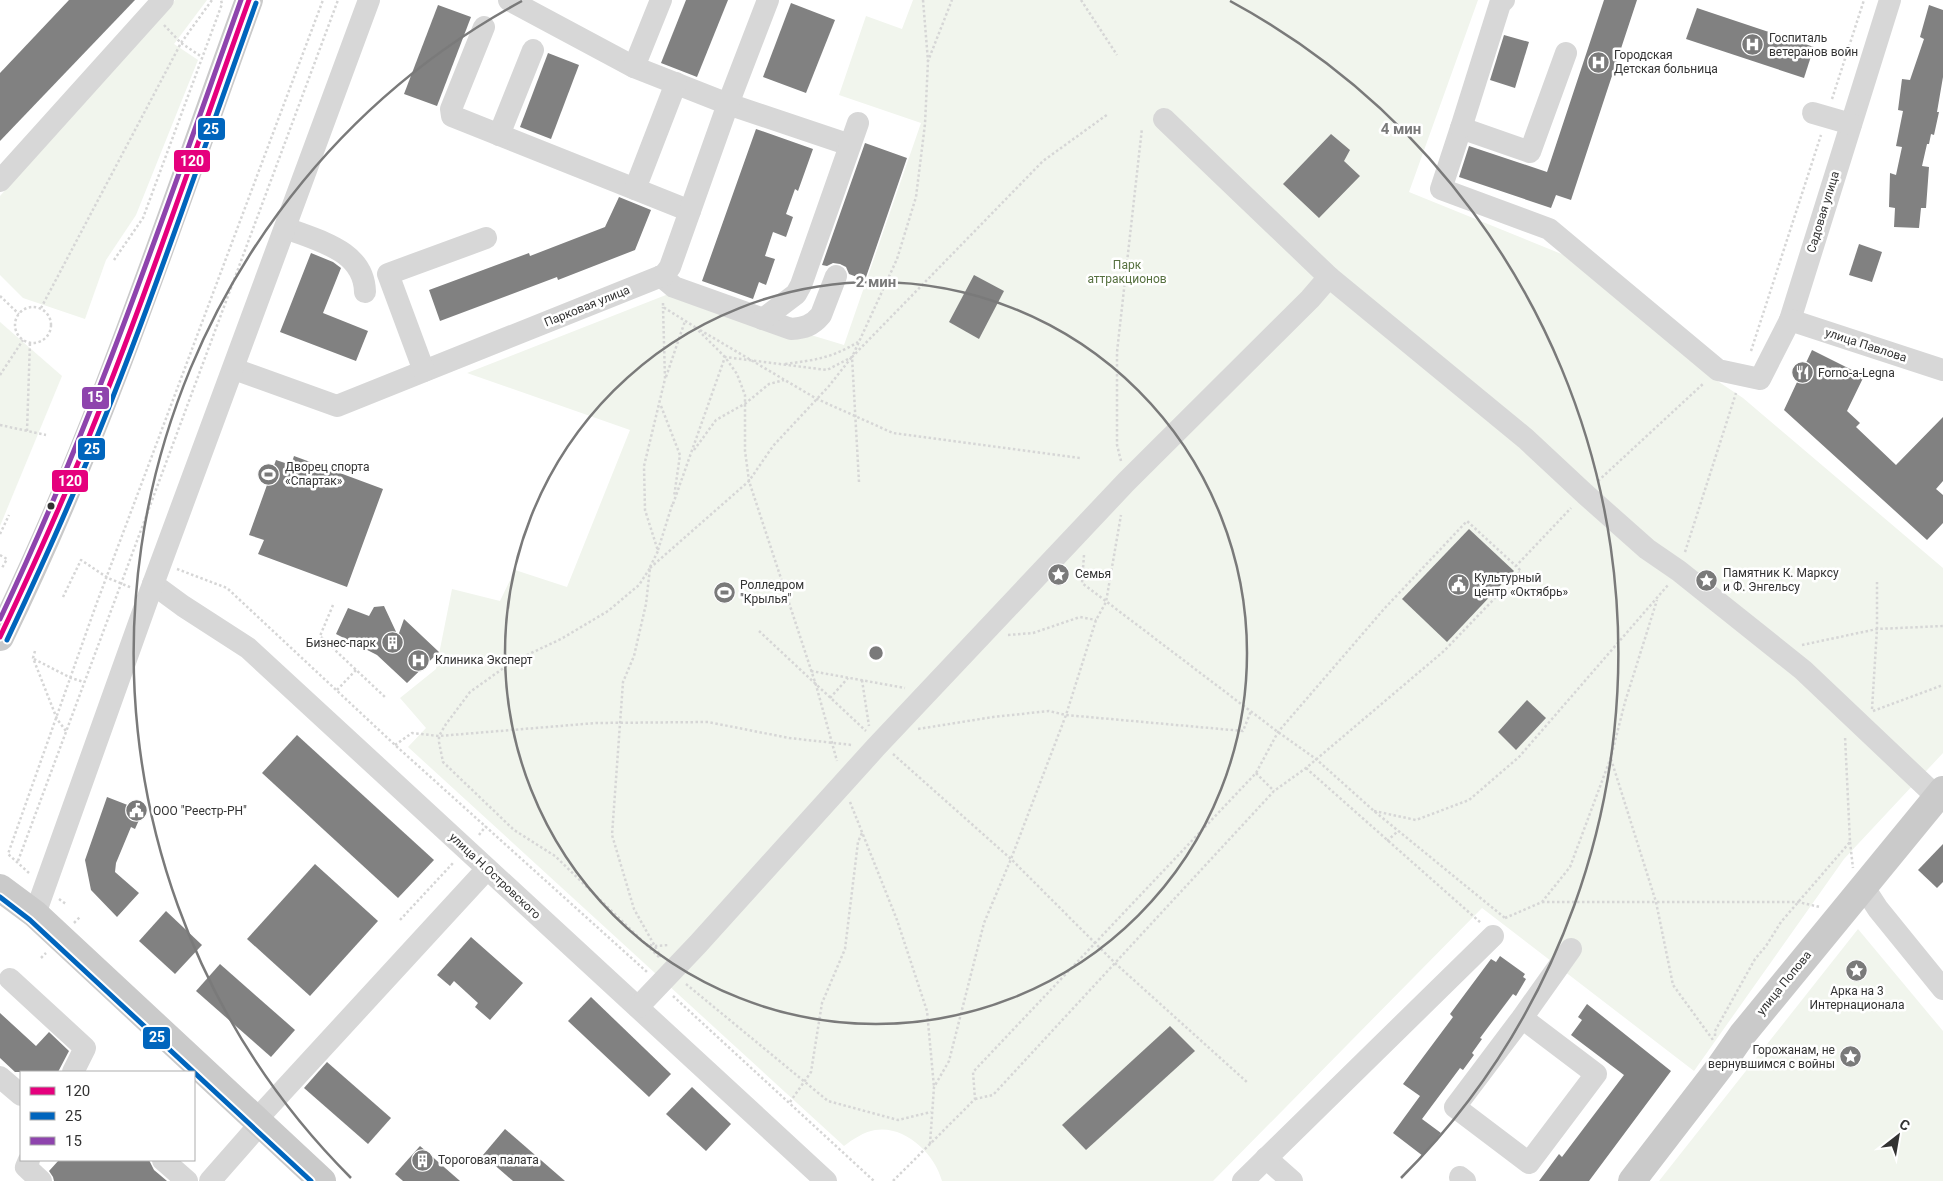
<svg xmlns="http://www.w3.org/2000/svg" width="1943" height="1181" font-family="Roboto,sans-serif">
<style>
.green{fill:#f1f5ed}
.building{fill:#818181}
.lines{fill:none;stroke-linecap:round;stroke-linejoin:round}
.path{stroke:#d6d6d6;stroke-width:2.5;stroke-dasharray:2.5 2.5;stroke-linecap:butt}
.minor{stroke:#d7d7d7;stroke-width:22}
.major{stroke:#cacaca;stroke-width:28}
.bus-1-casing{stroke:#fff;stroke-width:9}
.bus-2-casing{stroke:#fff;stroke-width:9}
.bus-3-casing{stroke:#fff;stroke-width:9}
.bus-1{stroke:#e5007d;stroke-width:5}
.bus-2{stroke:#0065bd;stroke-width:5}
.bus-3{stroke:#8e44ad;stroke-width:5}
.ring{fill:none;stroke:#7a7a7a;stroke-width:2.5}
.bus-dot{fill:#333;stroke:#fff;stroke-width:2}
.labels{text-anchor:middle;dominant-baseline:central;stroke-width:5;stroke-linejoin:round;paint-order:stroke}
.poi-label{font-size:12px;fill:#333;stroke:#fff;text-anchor:start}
.street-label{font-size:12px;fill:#333;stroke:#fff}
.park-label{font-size:12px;fill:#56703f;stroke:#fff}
.centre{fill:#7a7a7a;stroke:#fff;stroke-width:2.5}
.ring-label{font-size:15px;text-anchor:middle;font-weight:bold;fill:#7a7a7a;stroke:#fff;stroke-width:5;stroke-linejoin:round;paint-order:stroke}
.line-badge{stroke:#fff;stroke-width:2}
.badge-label{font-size:14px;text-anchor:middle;font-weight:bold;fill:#fff}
</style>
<rect width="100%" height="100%" fill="#fff"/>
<g class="green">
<polygon points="175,0 207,0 174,44 198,60 136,215 106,260 85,319 23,298 0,275 0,196"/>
<path d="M913 0H1478L1409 192 1564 255 1719 382 1743 398 1943 568V753L1844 859 1694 1071 1482 908 1213 1181H942C935 1154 905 1125 875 1130 864 1132 853 1139 844 1146L408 747 426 728 400 698 436 669 452 589 500 601 515 570 567 587 630 430 467 373 671 293 844 345 921 123 839 95 866 16 902 29Z"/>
<polygon points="0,322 62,376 0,526"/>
<polygon points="1858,929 1943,1031 1943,1181 1659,1181"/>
</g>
<g class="building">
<polygon points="69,0 135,0 0,141 0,73"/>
<polygon points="686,0 728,0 697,77 661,63"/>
<polygon points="1604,0 1637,0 1571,200 1556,195 1551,208 1459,177 1469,146 1547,172"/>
<polygon points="791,3 835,20 806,93 763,77"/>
<polygon points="438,5 471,17 437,106 404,94"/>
<polygon points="1929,5 1943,10 1943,77 1937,112 1939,112 1934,135 1931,134 1929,144 1927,144 1922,166 1929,167 1926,208 1921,208 1919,228 1894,227 1895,208 1889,207 1890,173 1896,175 1902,147 1896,146 1903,111 1898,110 1902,79 1910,80 1924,39 1920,37"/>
<polygon points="1697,8 1814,47 1804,78 1686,39"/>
<polygon points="1504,35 1529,42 1515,88 1490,80"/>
<polygon points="548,53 579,65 551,139 520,127"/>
<polygon points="756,129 813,149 798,191 795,189 786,214 793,217 786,237 773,232 765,256 775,259 766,285 759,282 753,299 702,281"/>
<polygon points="1331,134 1350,150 1344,161 1360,176 1319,218 1283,184"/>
<polygon points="865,143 907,158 865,280 849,274 846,267 840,264 833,263 827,266 822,265"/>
<polygon points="619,197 651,210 635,250 558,280 557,277 440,321 429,290 529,253 530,256 605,227"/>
<polygon points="1859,244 1882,252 1872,282 1849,275"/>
<polygon points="311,253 333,262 341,268 323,313 368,331 356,361 280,332"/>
<polygon points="974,275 1004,291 979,339 949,322"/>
<polygon points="1812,350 1864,376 1847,411 1860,423 1856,427 1896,465 1943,417 1943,481 1936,489 1943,495 1943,523 1927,540 1784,410"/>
<polygon points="294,456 383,489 347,587 258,554 264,540 249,535 276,460 291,465"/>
<polygon points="1469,529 1514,571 1447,642 1402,599"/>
<polygon points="384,606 398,636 404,619 439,652 407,683 377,655 336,634 348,608 369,616 374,607"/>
<polygon points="1527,700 1546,718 1516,750 1498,732"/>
<polygon points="297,735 434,860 398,898 262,773"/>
<polygon points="107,797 143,811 135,829 131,827 116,863 115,872 139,893 117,917 91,890 85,860"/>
<polygon points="1943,844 1943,882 1937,888 1918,870"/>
<polygon points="315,864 378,921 310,996 247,939"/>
<polygon points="166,911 202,945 175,974 139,941"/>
<polygon points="471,937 523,983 490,1020 475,1007 478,1003 454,981 450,986 437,975"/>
<polygon points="1500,956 1525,974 1523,977 1526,979 1516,996 1513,994 1480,1038 1482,1039 1472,1053 1474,1055 1463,1070 1460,1068 1422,1119 1441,1133 1423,1156 1393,1133 1420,1096 1403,1084 1453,1017 1450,1014 1491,959 1496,962"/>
<polygon points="220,964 295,1030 271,1057 196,991"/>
<polygon points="591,997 671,1074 649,1097 568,1021"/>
<polygon points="1587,1004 1671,1071 1589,1181 1539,1181 1559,1154 1562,1157 1624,1075 1571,1035 1582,1020 1578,1017"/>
<polygon points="0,1013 36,1046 49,1032 69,1051 58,1072 15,1072 0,1058"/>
<polygon points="1170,1026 1195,1051 1086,1150 1062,1125"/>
<polygon points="327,1062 391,1118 368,1144 304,1088"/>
<polygon points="692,1087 731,1124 706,1151 666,1114"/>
<polygon points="505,1129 565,1181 513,1181 483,1155"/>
<polygon points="420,1146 460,1181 403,1181 395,1174"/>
<polygon points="59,1160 149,1160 154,1170 167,1181 54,1181 53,1177 49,1171"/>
</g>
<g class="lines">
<g class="path">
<polyline points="923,0 928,61"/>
<polyline points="1081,0 1117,55"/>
<polyline points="164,25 181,43 202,57"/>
<polyline points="1832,99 1864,0"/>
<polyline points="114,260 143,218 222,4 221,0"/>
<polyline points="0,296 19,314"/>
<polyline points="663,303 663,307 695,327"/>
<circle cx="33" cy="325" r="18"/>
<polyline points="41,308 181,43 212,0"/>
<polyline points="695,327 725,357 737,374 745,395 745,451 749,481 816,685 837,761"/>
<polyline points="700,330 817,399 893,433 1080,458"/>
<polyline points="1751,351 1821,135"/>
<path d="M785 364C815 360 832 358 858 342"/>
<polyline points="0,375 23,340"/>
<polyline points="666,377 685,321"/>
<polyline points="661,406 680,455 674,497"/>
<polyline points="0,425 46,435"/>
<polyline points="27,431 30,342"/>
<polyline points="694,450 716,420 746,403 769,384 784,380"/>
<polyline points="1121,461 1117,445 1117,352 1142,128"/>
<polyline points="1598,481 1704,383"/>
<polyline points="859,482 852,357 1043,161 1108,114"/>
<polyline points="673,504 725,357 827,370 852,357 897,259 916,197 925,124 928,61 952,0"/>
<polyline points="0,534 9,515"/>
<polyline points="658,550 673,502"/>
<polyline points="1685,552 1736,393"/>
<polyline points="0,555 7,559 2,568"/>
<polyline points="1084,555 1082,583 1278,732 1316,759 1374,811 1505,918"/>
<polyline points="650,567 658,551 645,510 644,466 665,379 663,307"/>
<polyline points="650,568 749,481 773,446 829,386 851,358"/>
<polyline points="177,569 227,588 395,745 647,972"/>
<polyline points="63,597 81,560 108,578 132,588"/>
<polyline points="333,605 320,636 386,698"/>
<polyline points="759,631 866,731"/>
<polyline points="1008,635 1033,633 1080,617 1096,620"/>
<polyline points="1802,645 1877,629 1943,626"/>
<polyline points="35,651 33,658 57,719 66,731"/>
<polyline points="34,659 71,678 84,682"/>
<polyline points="811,671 905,688"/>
<polyline points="862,680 869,726"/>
<polyline points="337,690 356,670"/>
<polyline points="830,698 848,678"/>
<polyline points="1872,709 1877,629 1877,582"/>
<polyline points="1873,711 1943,685"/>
<polyline points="918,729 993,717 1049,711 1066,715 1243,731 1251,711"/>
<polyline points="395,745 412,733 439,736 596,723 708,722 789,738 852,745"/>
<polyline points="893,754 1011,859 1116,964 1248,1083"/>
<polyline points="1611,759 1656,902 1673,985 1713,1040"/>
<polyline points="1306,768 1481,923"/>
<polyline points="1256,773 1274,791"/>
<polyline points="850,802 897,920 927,1011 934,1087"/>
<polyline points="1374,811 1416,820 1469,800 1519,757 1668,585"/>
<polyline points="479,835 486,826"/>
<polyline points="1387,841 1398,831"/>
<polyline points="1850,842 1853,868"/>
<polyline points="18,861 338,0"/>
<polyline points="29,873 8,854 96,605 323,0"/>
<polyline points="59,899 66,904"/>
<polyline points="1542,902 1798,902 1820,907"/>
<polyline points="1505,918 1542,902 1570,867 1611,757 1625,702 1657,600"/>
<polyline points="400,920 453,863"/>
<polyline points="74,923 80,917"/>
<polyline points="645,944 655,946 669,945"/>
<polyline points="659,957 555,856 514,830 443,762 439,742 439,736 446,724 470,692 512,662 561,639 608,611 639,585 650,568 646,604 634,656 623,682 612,835 634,909 661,957"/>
<polyline points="41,958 46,953"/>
<polyline points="686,984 828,1101 898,1120 931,1112"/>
<polyline points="673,996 874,1181"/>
<polyline points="1715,1036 1715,1031 1755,959 1766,946 1781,922 1850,842 1845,736"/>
<polyline points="975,1099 993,1095 1274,791 1306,768 1444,651 1521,571 1516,566 1571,508"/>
<polyline points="790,1102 811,1072 822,1003 845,949 858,842 862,833"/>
<polyline points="930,1144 934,1087 949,1061 984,923 1011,859 1066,715 1096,620 1106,602 1121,515"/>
<polyline points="893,1181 975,1099 973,1072 1256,773 1278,732 1384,609 1467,521 1516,566"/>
</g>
<g class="minor">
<polyline points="509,0 634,67"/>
<polyline points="661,0 634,67 728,104 850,145"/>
<polyline points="484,27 451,109 452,116 635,189"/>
<polyline points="1566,53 1530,152 1461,128 1441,189 1549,229 1718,370 1760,379 1790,320 1890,0"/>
<polyline points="676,83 635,189 690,211"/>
<polyline points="1813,113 1851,124"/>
<polyline points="1164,119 1329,277"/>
<polyline points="1461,128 1500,4 1504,0"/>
<polyline points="499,135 533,50"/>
<polyline points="0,181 163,0"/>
<path d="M286 228C318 241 364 250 365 292"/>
<path d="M661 276 674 287 791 329C804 328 812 326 821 315L836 276"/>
<polyline points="763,319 796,294 801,285 858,123"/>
<polyline points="1790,320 1943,370"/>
<polyline points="234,369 337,406 664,275 670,267 728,104 768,0"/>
<polyline points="424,371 388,274 486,238"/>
<polyline points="153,584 183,606 248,648 826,1181"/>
<polyline points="1863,886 1878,909 1943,989"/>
<polyline points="35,914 149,595 369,0"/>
<polyline points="10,979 85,1048 73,1072"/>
<polyline points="638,1007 698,944 876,747 1126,482 1310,299 1329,277 1526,439 1585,494 1647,549 1679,571 1803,670 1937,797"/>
<polyline points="1522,1018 1596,1074 1529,1163 1455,1107 1522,1018 1571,949"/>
<polyline points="0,1077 21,1095"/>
<polyline points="256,1120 487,869"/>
<polyline points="1266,1158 1292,1181"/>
<polyline points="29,1160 26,1167 41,1181"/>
<polyline points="163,1160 187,1181"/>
<polyline points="1460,1177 1465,1181"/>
<polyline points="210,1181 260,1124"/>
<polyline points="1243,1181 1493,936"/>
</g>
<g class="major">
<path d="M0 637C101 432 171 214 249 0"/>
<polyline points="0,888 35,914 322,1181"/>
<polyline points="1632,1181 1719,1068 1742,1035 1943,790"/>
</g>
<defs>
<path id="bus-1" d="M0 637C24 586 48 534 70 482 137 324 191 161 249 0"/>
<g id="bus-2">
<path d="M7 640C31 589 55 537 77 485 144 327 198 164 256 3"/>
<polyline points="0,897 30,920 311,1181"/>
</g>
<path id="bus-3" d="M0 619C95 419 166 209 241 0"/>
</defs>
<use href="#bus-1" class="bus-1-casing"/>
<use href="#bus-2" class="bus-2-casing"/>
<use href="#bus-3" class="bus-3-casing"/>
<use href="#bus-1" class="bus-1"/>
<use href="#bus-2" class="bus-2"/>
<use href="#bus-3" class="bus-3"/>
</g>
<g class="ring">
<circle cx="876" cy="653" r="371"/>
<path d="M351 1178A742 742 0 0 1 522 1M1230 1A742 742 0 0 1 1401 1178"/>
</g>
<defs>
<symbol id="hospital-disc" viewBox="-11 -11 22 22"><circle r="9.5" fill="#7a7a7a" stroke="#fff"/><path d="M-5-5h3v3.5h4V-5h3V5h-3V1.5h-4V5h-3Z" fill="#fff"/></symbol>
<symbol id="restaurant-disc" viewBox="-11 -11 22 22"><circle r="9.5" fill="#7a7a7a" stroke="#fff"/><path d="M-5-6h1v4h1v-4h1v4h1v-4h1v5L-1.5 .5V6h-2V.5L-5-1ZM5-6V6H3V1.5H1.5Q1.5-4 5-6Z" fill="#fff"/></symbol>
<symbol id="stadium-disc" viewBox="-11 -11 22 22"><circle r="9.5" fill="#7a7a7a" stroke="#fff"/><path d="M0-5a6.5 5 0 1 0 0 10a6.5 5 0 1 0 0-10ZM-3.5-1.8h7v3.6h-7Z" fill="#fff"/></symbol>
<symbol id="sight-disc" viewBox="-11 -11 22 22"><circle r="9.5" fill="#7a7a7a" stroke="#fff"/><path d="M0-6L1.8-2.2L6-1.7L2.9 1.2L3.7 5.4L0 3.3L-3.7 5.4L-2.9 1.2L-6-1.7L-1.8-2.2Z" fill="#fff"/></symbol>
<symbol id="civic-disc" viewBox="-11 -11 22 22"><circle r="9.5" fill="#7a7a7a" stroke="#fff"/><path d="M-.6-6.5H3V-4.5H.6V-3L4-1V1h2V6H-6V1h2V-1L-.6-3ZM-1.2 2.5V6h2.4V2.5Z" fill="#fff"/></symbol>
<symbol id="building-disc" viewBox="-11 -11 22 22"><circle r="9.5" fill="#7a7a7a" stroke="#fff"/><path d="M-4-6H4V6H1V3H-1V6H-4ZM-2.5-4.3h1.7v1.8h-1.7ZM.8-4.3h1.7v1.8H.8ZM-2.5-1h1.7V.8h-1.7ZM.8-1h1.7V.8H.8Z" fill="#fff"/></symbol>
</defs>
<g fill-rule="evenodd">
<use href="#hospital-disc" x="1740" y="32" width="25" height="25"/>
<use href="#hospital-disc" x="1586" y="50" width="25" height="25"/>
<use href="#restaurant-disc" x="1790" y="360" width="25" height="25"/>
<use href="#stadium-disc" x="256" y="462" width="25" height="25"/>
<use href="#sight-disc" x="1046" y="562" width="25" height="25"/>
<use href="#sight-disc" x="1694" y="568" width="25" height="25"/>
<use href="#civic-disc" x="1446" y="572" width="25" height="25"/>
<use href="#stadium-disc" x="712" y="580" width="25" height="25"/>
<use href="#building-disc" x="380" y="630" width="25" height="25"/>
<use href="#hospital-disc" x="406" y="648" width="25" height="25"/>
<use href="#civic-disc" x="124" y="798" width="25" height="25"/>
<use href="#sight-disc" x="1844" y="958" width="25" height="25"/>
<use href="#sight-disc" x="1838" y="1044" width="25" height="25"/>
<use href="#building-disc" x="410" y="1148" width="25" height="25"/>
</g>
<circle class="bus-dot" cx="51" cy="506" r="4.5"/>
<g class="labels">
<g class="poi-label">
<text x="1769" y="38">Госпиталь<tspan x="1769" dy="14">ветеранов войн</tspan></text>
<text x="1614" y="55">Городская<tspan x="1614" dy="14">Детская больница</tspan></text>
<text x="1818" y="373">Forno-a-Legna</text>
<text x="285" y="467">Дворец спорта<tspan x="285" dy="14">«Спартак»</tspan></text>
<text x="1723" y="573">Памятник К. Марксу<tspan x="1723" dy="14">и Ф. Энгельсу</tspan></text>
<text x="1075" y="574">Семья</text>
<text x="1474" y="578">Культурный<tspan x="1474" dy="14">центр «Октябрь»</tspan></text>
<text x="740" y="585">Ролледром<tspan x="740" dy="14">"Крылья"</tspan></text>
<text x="376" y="643" text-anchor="end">Бизнес-парк</text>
<text x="435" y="660">Клиника Эксперт</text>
<text x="153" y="811">ООО "Реестр-РН"</text>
<text x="1857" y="991" text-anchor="middle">Арка на 3<tspan x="1857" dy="14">Интернационала</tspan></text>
<text x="1835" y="1050" text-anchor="end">Горожанам, не<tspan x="1835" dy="14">вернувшимся с войны</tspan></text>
<text x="438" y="1160">Тороговая палата</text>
</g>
<g class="street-label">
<text transform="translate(1823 212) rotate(-73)">Садовая улица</text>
<text transform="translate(587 306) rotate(-22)">Парковая улица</text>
<text transform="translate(1866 345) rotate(18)">улица Павлова</text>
<text transform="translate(495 876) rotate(43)">улица Н.Островского</text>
<text transform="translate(1784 983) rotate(-51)">улица Попова</text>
</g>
<g class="park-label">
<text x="1127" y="265">Парк<tspan x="1127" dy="14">аттракционов</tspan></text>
</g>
</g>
<circle cx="876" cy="653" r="8" class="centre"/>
<g class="ring-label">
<text x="1401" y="134">4 мин</text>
<text x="876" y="287">2 мин</text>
</g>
<g class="line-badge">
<rect x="197" y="117" width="29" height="24" rx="5" fill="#0065bd"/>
<rect x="173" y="149" width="38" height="24" rx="5" fill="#e5007d"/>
<rect x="81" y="386" width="29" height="24" rx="5" fill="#8e44ad"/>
<rect x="77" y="437" width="29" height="24" rx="5" fill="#0065bd"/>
<rect x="51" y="469" width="38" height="24" rx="5" fill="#e5007d"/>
<rect x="142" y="1026" width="29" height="24" rx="5" fill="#0065bd"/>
</g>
<g class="badge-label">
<text x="211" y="134">25</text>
<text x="192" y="166">120</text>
<text x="95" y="402">15</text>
<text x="92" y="454">25</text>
<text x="70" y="486">120</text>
<text x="157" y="1042">25</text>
</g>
<rect x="20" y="1071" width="175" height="90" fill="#ffffff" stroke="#adadad"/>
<rect x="30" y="1087" width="25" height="8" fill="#e5007d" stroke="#adadad"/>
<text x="65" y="1096" font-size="15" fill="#333333">120</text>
<rect x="30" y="1112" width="25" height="8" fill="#0065bd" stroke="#adadad"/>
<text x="65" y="1121" font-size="15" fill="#333333">25</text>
<rect x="30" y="1137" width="25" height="8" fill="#8e44ad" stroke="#adadad"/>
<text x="65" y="1146" font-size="15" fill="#333333">15</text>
<g transform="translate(1898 1136) rotate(31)" stroke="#ffffff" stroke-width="4" paint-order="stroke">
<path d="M0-4L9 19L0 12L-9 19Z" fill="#333333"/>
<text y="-8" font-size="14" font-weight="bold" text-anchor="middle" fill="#333333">С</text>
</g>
</svg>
